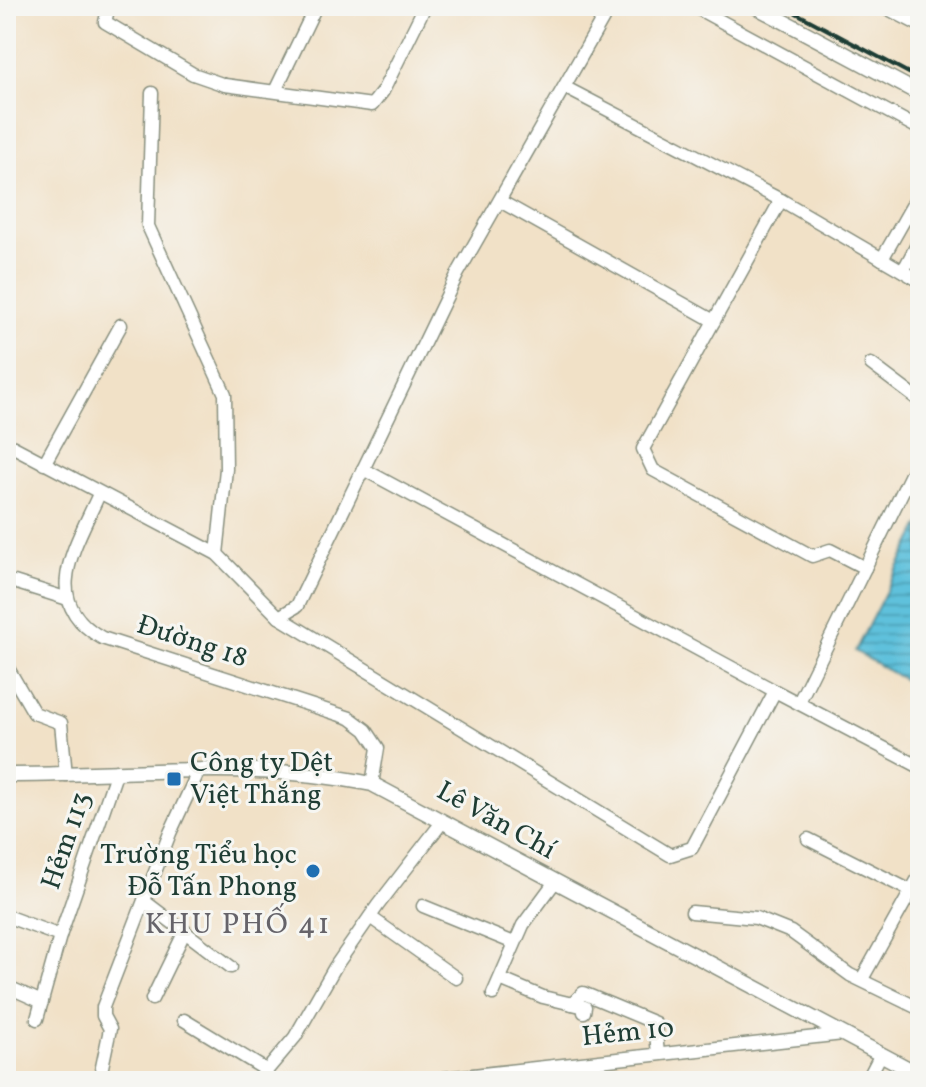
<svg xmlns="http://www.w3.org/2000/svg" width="926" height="1087" font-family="Vollkorn,serif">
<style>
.water{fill:url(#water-rules);stroke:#3e7f88;stroke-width:2}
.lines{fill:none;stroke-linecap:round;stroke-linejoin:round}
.minor-casing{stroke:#888f7e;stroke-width:15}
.major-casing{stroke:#888f7e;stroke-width:17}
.highway-casing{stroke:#888f7e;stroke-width:21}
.minor{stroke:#fff;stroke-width:12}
.major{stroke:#fff;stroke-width:14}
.highway{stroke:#fff;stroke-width:18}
.rail{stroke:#1f3d34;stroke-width:4}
.poi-dot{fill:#1f6fb2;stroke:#f6f6f2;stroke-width:3}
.labels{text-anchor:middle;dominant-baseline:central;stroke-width:6;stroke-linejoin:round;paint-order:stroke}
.street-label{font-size:28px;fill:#1f3d34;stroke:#f6f6f2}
.poi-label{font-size:28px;fill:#1f3d34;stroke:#f6f6f2;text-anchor:start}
.neighbourhood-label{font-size:30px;letter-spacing:2px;fill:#66646a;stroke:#f6f6f2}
</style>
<defs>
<pattern id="water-rules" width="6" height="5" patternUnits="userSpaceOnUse" patternTransform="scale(2)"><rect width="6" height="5" fill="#5ec1dc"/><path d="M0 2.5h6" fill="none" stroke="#4d9eb3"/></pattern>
</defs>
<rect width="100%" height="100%" fill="#f6f6f2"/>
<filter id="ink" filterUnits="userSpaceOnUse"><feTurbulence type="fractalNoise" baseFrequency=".0125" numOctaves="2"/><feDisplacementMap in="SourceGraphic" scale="16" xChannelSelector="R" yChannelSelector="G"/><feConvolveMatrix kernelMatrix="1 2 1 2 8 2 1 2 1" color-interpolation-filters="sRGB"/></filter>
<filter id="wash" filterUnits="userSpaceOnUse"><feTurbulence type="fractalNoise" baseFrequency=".006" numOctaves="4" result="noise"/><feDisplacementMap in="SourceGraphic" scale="32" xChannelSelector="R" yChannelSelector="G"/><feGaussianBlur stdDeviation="1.8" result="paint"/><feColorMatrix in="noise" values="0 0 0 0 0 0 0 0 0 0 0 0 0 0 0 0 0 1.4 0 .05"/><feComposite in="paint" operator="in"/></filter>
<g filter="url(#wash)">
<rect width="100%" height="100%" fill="#f1e1c7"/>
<polygon class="water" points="920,525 920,689 855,651"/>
</g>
<g filter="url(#ink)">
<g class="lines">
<defs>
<g id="minor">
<polyline points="109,6 105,22 193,74 225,85 372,105 383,91 425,6"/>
<polyline points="693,6 920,129"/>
<polyline points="566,88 781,200 920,281"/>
<polyline points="275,91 316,6"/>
<polyline points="152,93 148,226 225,394 226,469 217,554"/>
<polyline points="781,200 643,449 653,470 812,556 830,550 865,568"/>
<polyline points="500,201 714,321"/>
<polyline points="882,259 920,192"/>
<polyline points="903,271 920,239"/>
<polyline points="871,364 920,401"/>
<polyline points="6,443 217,554 279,617 670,855 692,848 775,691 920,767"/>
<polyline points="44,464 121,325"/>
<polyline points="363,469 775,691"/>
<path d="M99 494C77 544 37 601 102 638L350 718 366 730 378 748 372 784"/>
<polyline points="14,582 68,599"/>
<polyline points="279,617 297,606 458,273 610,6"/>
<polyline points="6,665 34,713 61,723 66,775"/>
<polyline points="799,702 920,456"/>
<polyline points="808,839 911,891"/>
<polyline points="144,901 231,967"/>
<polyline points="423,906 514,943"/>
<polyline points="692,912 756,918 791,932 850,975 920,1009"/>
<polyline points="6,916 60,936"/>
<polyline points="370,917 456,978"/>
<polyline points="500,979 543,997 585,1007 584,1012"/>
<polyline points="862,979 920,875"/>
<polyline points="6,986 42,1002"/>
<polyline points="493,994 523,925 554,883"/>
<polyline points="152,999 185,931"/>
<polyline points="572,1004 583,993 655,1023 658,1054"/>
<polyline points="37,1019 60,936 117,771"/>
<polyline points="184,1020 266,1070"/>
<polyline points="102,1067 110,1029 103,1016 103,1007 170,833 199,770"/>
<polyline points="691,1080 693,1081"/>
<polyline points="258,1081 295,1037 335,967 378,905 443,821"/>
<polyline points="419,1081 843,1034"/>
<polyline points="867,1081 881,1054"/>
</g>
<g id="major">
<polyline points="755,6 920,94"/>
<path d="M6 775C128 775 251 759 372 784L920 1075"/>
</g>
<polyline id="highway" points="889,6 920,22"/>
</defs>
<use href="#minor" class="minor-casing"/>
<use href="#major" class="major-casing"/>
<use href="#highway" class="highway-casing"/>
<use href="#minor" class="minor"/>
<use href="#major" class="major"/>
<use href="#highway" class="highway"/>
<polyline class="rail" points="783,6 920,79"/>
</g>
</g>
<g class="poi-dot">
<rect x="166" y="771" width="16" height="16" rx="4"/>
<circle cx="313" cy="871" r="8"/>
</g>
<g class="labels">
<g class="street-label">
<text transform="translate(192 642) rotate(18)">Đường 18</text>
<text transform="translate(496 821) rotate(29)">Lê Văn Chí</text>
<text transform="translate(67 841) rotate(-71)">Hẻm 113</text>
<text transform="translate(628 1033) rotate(-6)">Hẻm 10</text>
</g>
<g class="poi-label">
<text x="190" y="763">Công ty Dệt<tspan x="190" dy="32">Việt Thắng</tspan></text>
<text x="297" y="855" text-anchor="end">Trường Tiểu học<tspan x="297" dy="32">Đỗ Tấn Phong</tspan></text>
</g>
<g class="neighbourhood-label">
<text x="238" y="925">KHU PHỐ 41</text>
</g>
</g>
<rect width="926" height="1087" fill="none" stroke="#f6f6f2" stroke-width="32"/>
</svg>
